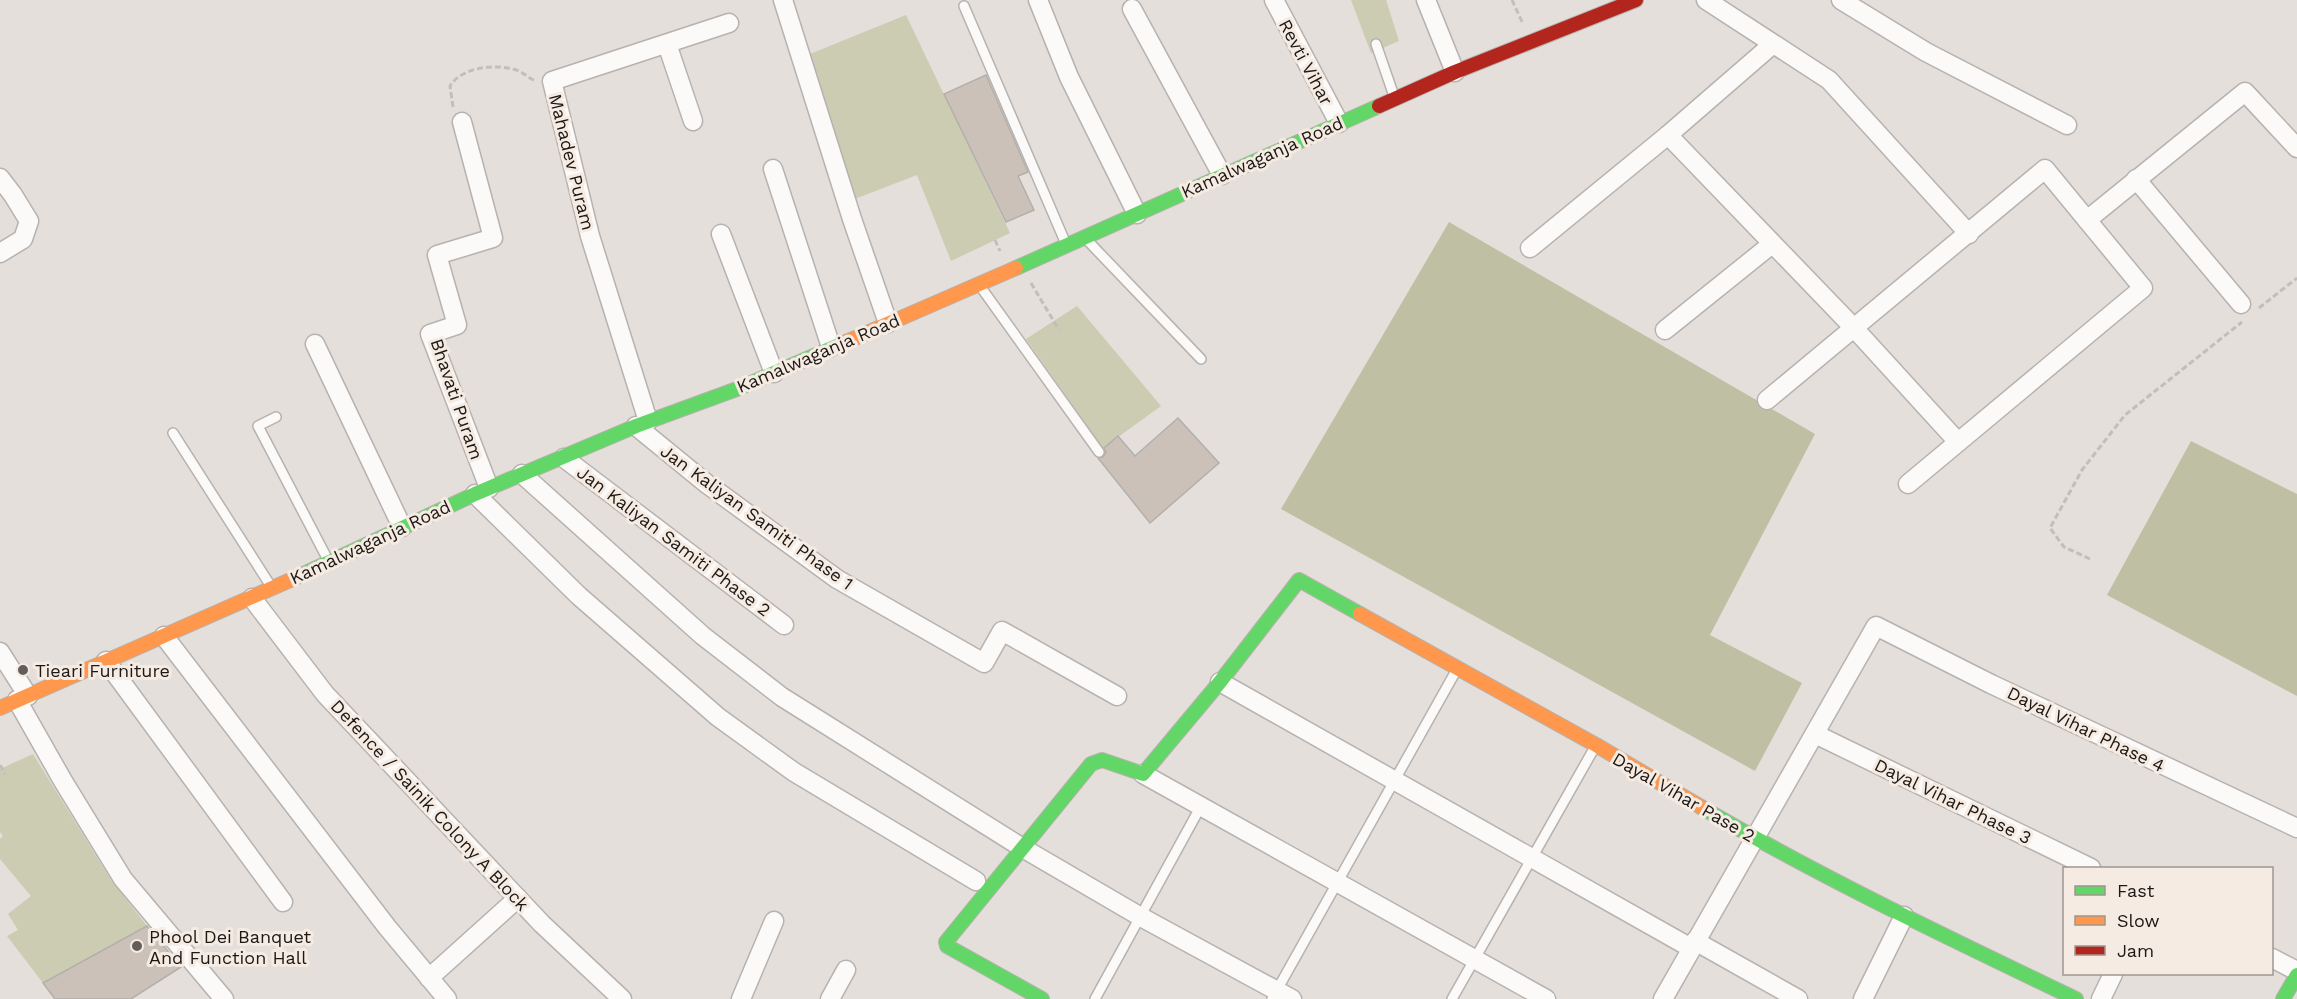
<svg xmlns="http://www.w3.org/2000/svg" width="2297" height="999" font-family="'Work Sans',sans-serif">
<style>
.green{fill:#cbccb1}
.forest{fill:#bfc0a3}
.building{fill:#cbc1b8;stroke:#b3afab;stroke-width:1.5}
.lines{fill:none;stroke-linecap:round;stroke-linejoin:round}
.lane-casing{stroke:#b7b2af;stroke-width:12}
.street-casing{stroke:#b7b2af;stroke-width:21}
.fast-casing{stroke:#b7b2af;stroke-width:16}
.slow-casing{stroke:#b7b2af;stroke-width:16}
.jam-casing{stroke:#b7b2af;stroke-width:16}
.path{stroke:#c0bfbd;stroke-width:3;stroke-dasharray:6 3;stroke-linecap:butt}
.lane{stroke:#fbfaf9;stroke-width:9}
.street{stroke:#fbfaf9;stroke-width:18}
.fast{stroke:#63d668;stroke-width:14}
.slow{stroke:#ff974d;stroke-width:14}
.jam{stroke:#b3261e;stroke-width:14}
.poi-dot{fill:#625e5a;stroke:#f6ebe2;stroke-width:2}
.labels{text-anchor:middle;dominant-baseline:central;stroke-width:6;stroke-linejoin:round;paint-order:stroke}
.street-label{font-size:18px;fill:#1c1815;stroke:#f6ebe2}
.poi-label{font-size:18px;fill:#1c1815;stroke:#f6ebe2;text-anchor:start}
</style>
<rect width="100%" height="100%" fill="#e4dfda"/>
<g class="green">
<polygon points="1351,0 1386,0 1399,41 1371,53"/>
<polygon points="906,15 1010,233 951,261 917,175 852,200 805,56"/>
<polygon points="1077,306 1161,406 1103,448 1026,339"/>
<polygon points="33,754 111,880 147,926 43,983 7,936 18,930 8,914 31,896 0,859 0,839 3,836 0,832 0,769"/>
</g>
<g class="forest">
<polygon points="1449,222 1815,434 1710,635 1802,683 1755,771 1281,509"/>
<polygon points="2191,441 2297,494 2297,696 2107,595"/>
</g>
<g class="building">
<polygon points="986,75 1028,172 1018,176 1034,210 1006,222 944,94"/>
<polygon points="1178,418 1219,463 1150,523 1098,458 1103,457 1106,452 1104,448 1118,436 1135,456"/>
<polygon points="147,926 181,967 131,999 55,999 43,983"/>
</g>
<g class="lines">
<defs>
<g id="lane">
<polyline points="964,6 1066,244"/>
<polyline points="1376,44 1394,96"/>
<polyline points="1087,240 1201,359"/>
<polyline points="980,286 1099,452"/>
<polyline points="276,417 258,426 328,560"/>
<polyline points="173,433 272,588"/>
<polyline points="1095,999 1201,806"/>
<polyline points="1272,999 1457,669"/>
<polyline points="1452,999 1596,745"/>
</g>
<g id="street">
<polyline points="783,0 852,219 888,323"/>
<polyline points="1038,0 1069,77 1137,214"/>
<polyline points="1274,0 1339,123"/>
<polyline points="1426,0 1455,72"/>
<polyline points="1706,0 1829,80 1969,234"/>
<polyline points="1841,0 1926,52 2067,125"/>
<polyline points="1132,9 1222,175"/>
<polyline points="667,44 693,121"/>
<polyline points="462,122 493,238 437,255 457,325 430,334 489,488"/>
<polyline points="1668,135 1854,328 1958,442"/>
<polyline points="773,169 831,347"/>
<polyline points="0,178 13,195 29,221 23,239 0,253"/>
<polyline points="2136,179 2241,304"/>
<polyline points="2087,220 2245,92 2297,148"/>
<polyline points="721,234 774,373"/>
<polyline points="1530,248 1668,135 1773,44"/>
<polyline points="1665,330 1772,244"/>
<polyline points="315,344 402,527"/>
<polyline points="1767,400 2045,169 2143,288 1908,484"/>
<polyline points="648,421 590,236 552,81 729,23"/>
<polyline points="636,426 707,484 837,579 984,663 1002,631 1117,696"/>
<polyline points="564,458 784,625"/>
<polyline points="522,474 703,636 782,697 1021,847 1141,917 1292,999"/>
<polyline points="475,494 579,596 718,717 794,772 976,881"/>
<polyline points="252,598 325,694 542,924 622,999"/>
<polyline points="164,636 387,927 447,999"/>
<polyline points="0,652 28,696"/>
<polyline points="106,661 283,902"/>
<polyline points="1220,682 1691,948"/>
<polyline points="17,700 63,781 123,879 224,999"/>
<polyline points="1815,734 2091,868"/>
<polyline points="1143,774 1546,999"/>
<polyline points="1695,941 1798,999"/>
<polyline points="2272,958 2297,971"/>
<polyline points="429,978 518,898"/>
<polyline points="741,999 774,921"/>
<polyline points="830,999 846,970"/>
<polyline points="1663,999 1876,626 1991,684 2297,828"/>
<polyline points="1863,999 1904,916"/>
<polyline points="2101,999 2113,974"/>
</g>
<g id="fast">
<polyline points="1016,268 1379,106"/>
<polyline points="295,578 475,494 636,426 737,389 846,342"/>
<path d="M1701 807C1822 878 1949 938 2076 999"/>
<polyline points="1042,999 947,946 946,942 1091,764 1102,760 1143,774 1220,682 1299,580 1360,614"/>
<polyline points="2283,999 2297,975"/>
</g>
<g id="slow">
<polyline points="846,342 1016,268"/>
<polyline points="1360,614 1596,745 1701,807"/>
<polyline points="0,708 295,578"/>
</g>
<polyline id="jam" points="1379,106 1455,72 1636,0"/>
</defs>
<use href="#lane" class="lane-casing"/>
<use href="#street" class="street-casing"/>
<use href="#fast" class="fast-casing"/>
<use href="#slow" class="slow-casing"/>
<use href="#jam" class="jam-casing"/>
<g class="path">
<polyline points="1512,0 1523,24"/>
<path d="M453 107 450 86C462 66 499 63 519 71 525 74 530 79 536 81"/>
<polyline points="995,240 1000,251"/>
<polyline points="1031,283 1059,330"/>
<polyline points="2259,308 2297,278"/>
<polyline points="2090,559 2064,547 2050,528 2082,470 2125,415 2242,322"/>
<polyline points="0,765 5,774"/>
</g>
<use href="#lane" class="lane"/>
<use href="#street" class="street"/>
<use href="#fast" class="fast"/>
<use href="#slow" class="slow"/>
<use href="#jam" class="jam"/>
</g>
<g class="poi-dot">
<circle cx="23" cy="670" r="6"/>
<circle cx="137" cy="946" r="6"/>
</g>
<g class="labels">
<g class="street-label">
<text transform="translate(1306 62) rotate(62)">Revti Vihar</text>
<text transform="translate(1262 157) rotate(-24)">Kamalwaganja Road</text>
<text transform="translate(572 162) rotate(76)">Mahadev Puram</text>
<text transform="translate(818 353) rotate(-23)">Kamalwaganja Road</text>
<text transform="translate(457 399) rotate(71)">Bhavati Puram</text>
<text transform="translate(757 517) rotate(36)">Jan Kaliyan Samiti Phase 1</text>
<text transform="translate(674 541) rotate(37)">Jan Kaliyan Samiti Phase 2</text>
<text transform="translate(370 542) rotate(-25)">Kamalwaganja Road</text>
<text transform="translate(2086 729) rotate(26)">Dayal Vihar Phase 4</text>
<text transform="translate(1684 797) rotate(30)">Dayal Vihar Pase 2</text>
<text transform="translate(1953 801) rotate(26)">Dayal Vihar Phase 3</text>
<text transform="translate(430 805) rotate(47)">Defence / Sainik Colony A Block</text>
</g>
<g class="poi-label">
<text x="35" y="670">Tieari Furniture</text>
<text x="149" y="936">Phool Dei Banquet<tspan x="149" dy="21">And Function Hall</tspan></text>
</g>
</g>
<rect x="2063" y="867" width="210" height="108" fill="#f6ebe2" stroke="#9f9790" stroke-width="1.5"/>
<rect x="2075" y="886" width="30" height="9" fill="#63d668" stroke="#9f9790" stroke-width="1.5"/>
<text x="2117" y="897" font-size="18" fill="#1c1815">Fast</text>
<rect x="2075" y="916" width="30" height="9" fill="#ff974d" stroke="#9f9790" stroke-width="1.5"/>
<text x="2117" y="927" font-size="18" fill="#1c1815">Slow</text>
<rect x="2075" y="946" width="30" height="9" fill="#b3261e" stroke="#9f9790" stroke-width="1.5"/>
<text x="2117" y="957" font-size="18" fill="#1c1815">Jam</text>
</svg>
